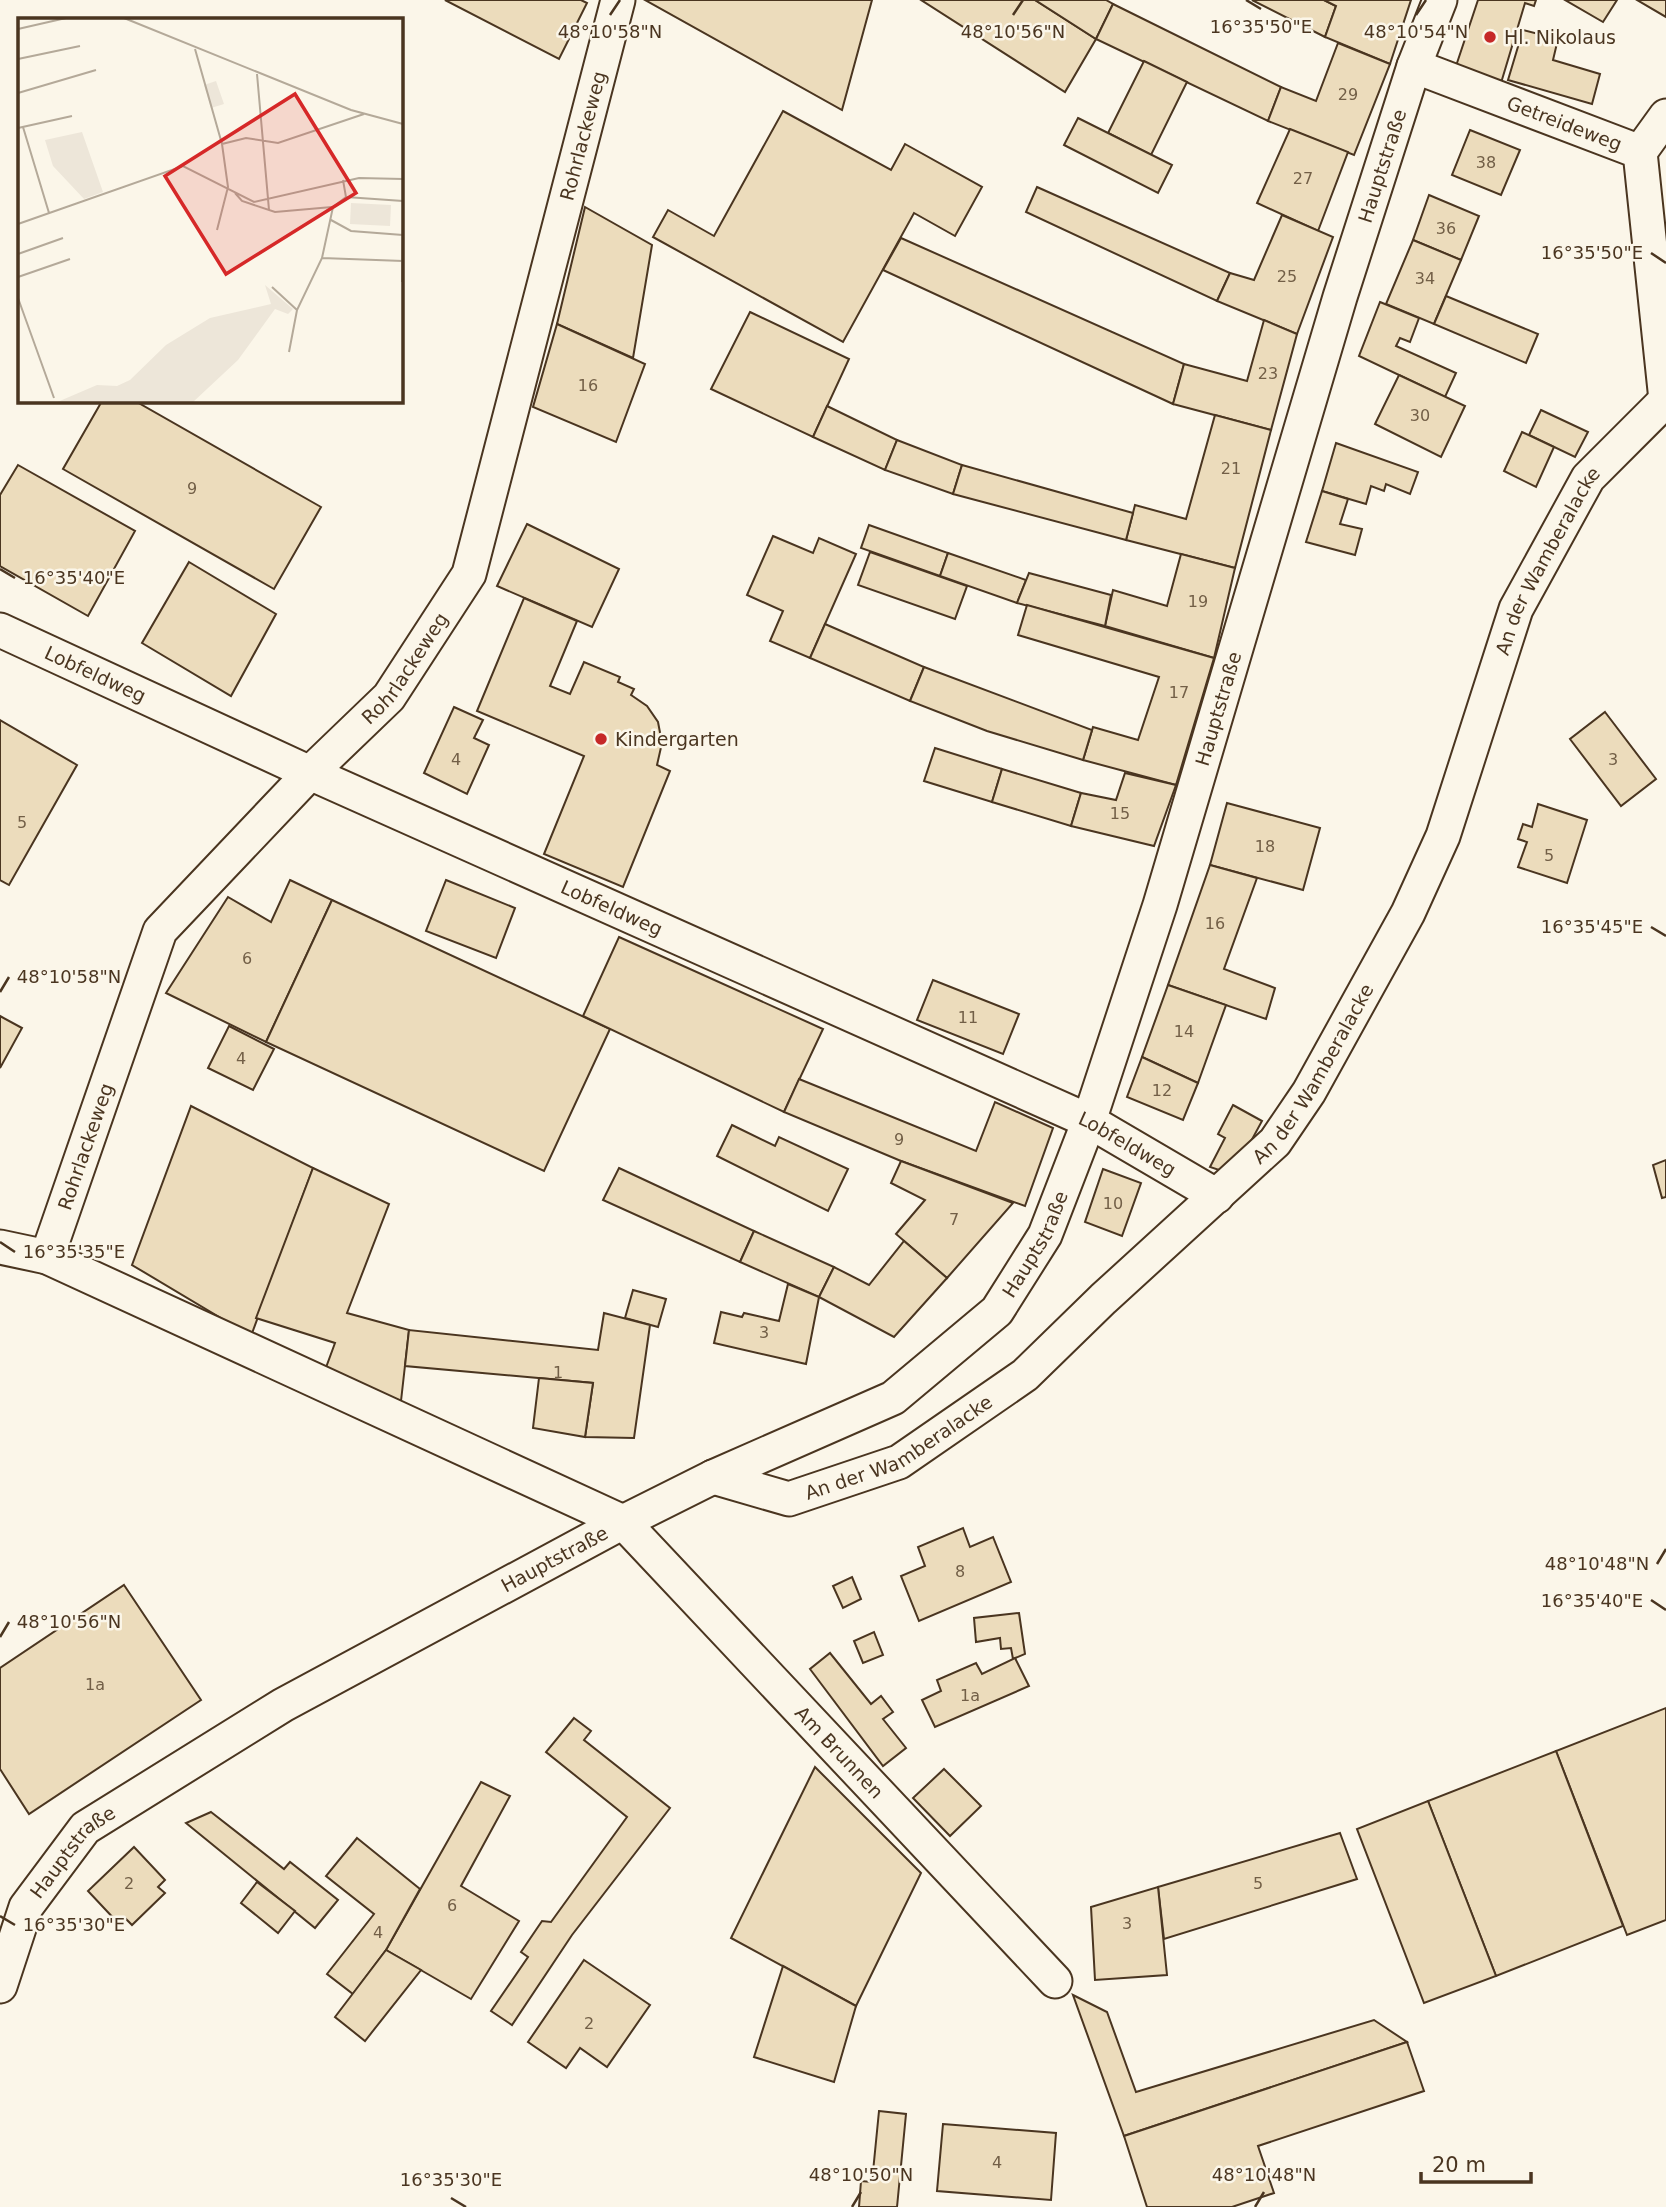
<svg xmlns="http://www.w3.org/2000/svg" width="1666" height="2207" font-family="'DejaVu Sans',sans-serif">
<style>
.building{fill:#ecdcbc;stroke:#4a3520;stroke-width:2}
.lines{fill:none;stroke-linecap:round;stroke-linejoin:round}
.street-casing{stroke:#4a3520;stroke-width:37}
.street{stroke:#fbf6e9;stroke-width:33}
.ticks{fill:none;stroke:#4a3520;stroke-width:2.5}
.poi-dot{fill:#c62828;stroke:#fbf6e9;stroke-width:2.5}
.labels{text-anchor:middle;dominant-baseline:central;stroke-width:5;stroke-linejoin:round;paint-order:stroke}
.number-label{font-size:16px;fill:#725f47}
.poi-label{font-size:19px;fill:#4a3520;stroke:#fbf6e9;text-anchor:start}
.street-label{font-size:19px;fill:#4a3520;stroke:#fbf6e9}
.inset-road{fill:none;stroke:#b4a999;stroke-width:2}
.view{fill:#d62828;fill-opacity:0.15;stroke:#d62828;stroke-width:3.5}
.inset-edge{fill:none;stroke:#4a3520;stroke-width:3.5}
.ticks-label{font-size:18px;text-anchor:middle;fill:#4a3520;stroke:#fbf6e9;stroke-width:5;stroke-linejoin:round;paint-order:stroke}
</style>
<rect width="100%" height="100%" fill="#fbf6e9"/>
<g class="building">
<polygon points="445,0 581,0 587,3 559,59"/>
<polygon points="645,0 872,0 842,110"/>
<polygon points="921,0 1035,0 1096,39 1065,92"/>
<polygon points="1035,0 1106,0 1113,4 1096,39"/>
<polygon points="1252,0 1324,0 1336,6 1325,37"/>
<polygon points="1324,0 1411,0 1390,64 1325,37 1336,6"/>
<polygon points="1478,0 1536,0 1534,6 1525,3 1501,83 1455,69"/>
<polygon points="1565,0 1617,0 1603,22"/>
<polygon points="1637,0 1666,0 1666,17"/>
<polygon points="1113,4 1281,87 1268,121 1096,39"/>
<polygon points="1523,30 1558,39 1553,60 1600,74 1592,104 1508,80"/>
<polygon points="1338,43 1390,64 1354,155 1268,121 1281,87 1316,101"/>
<polygon points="1144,61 1187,82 1151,155 1108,133"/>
<polygon points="783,111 891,170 905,144 982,187 955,236 914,213 843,342 653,237 668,210 714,236"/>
<polygon points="1078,118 1172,165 1158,193 1064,145"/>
<polygon points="1290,129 1348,152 1318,231 1257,203"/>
<polygon points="1470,130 1520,150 1501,195 1452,175"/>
<polygon points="1037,187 1230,273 1217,301 1026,212"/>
<polygon points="1429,195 1479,216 1461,260 1413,240"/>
<polygon points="585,207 652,245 633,358 557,324"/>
<polygon points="1282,215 1333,237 1297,334 1217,301 1230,273 1254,280"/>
<polygon points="901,238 1184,364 1173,404 883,270"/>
<polygon points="1413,240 1461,260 1434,324 1386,304"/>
<polygon points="1446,296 1538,334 1526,363 1434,324"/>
<polygon points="1380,302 1419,318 1410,342 1400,338 1396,346 1456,373 1445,397 1359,356"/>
<polygon points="750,312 849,359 813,437 711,389"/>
<polygon points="1264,320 1297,334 1271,430 1173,404 1184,364 1247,381"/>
<polygon points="557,324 645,364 616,442 533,407"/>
<polygon points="1399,375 1465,406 1441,457 1375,424"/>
<polygon points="102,401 135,401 321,507 274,589 63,469"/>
<polygon points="827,406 897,440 885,470 813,437"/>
<polygon points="1541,410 1588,432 1575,457 1529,435"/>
<polygon points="1215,415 1271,430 1235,568 1126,540 1135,505 1186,519"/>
<polygon points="1522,432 1554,447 1536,487 1504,471"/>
<polygon points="897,440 962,465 953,494 885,470"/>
<polygon points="1336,443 1418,472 1410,494 1386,484 1384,491 1371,486 1366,504 1322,491"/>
<polygon points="18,465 135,531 88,616 0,566 0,495"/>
<polygon points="962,465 1133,513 1126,540 953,494"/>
<polygon points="1322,491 1348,499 1340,524 1362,529 1355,555 1306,542"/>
<polygon points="527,524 619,569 592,627 497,586"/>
<polygon points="869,525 948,553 940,576 861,548"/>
<polygon points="773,536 813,553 819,538 856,554 810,658 770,641 783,611 747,595"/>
<polygon points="870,552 967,586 955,619 858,585"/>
<polygon points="948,553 1026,580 1017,603 940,576"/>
<polygon points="1181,554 1235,568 1214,658 1105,626 1113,590 1167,606"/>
<polygon points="189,562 276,614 231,696 142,643"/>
<polygon points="1029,573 1111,595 1105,626 1017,603"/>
<polygon points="524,598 577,621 550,686 570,694 584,662 620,677 618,682 634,689 631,695 647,706 658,722 662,743 657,765 670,771 623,887 544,854 584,756 477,711"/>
<polygon points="1027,605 1214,658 1176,785 1083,760 1093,727 1138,740 1159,677 1018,635"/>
<polygon points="825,624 924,667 910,701 810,658"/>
<polygon points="924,667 1092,730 1083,760 987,731 910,701"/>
<polygon points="454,707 483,720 474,738 489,745 467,794 424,773"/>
<polygon points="1605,712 1656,779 1621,806 1570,739"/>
<polygon points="0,720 77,765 9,885 0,880"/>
<polygon points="935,748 1002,769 992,802 924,781"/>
<polygon points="1002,769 1081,793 1071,826 992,802"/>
<polygon points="1125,773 1176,785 1154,846 1071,826 1081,793 1116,800"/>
<polygon points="1227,803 1320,828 1303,890 1210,865"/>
<polygon points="1538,804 1587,820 1567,883 1518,867 1527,842 1518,839 1523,824 1532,827"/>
<polygon points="1210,865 1257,878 1224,969 1275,988 1266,1019 1168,985"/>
<polygon points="290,880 332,900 266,1042 166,993 228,897 271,922"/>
<polygon points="446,880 515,908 496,958 426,931"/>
<polygon points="332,900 610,1029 544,1171 266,1042"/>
<polygon points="619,937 823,1029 784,1112 583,1016"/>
<polygon points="933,980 1019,1014 1003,1054 917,1020"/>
<polygon points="1168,985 1226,1005 1198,1083 1142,1057"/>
<polygon points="0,1016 22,1028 0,1068"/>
<polygon points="229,1026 274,1049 253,1090 208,1068"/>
<polygon points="1142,1057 1198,1083 1183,1120 1127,1097"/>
<polygon points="799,1079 976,1151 995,1102 1053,1128 1025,1206 901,1161 784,1112"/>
<polygon points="1233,1105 1262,1121 1237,1167 1225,1172 1210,1167 1225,1138 1218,1134"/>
<polygon points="191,1106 313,1168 251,1336 132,1265"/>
<polygon points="732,1125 775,1146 779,1137 848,1169 828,1211 717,1156"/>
<polygon points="1666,1160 1666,1197 1662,1198 1653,1165"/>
<polygon points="901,1161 1013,1203 947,1278 896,1234 925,1200 891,1183"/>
<polygon points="313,1168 389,1204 347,1313 409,1330 401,1401 324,1373 335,1343 256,1318"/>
<polygon points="619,1168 754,1231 740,1262 603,1200"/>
<polygon points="1103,1169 1141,1183 1122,1236 1085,1222"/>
<polygon points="754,1231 834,1267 819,1297 740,1262"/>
<polygon points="904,1241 947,1278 894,1337 819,1297 834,1267 869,1285"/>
<polygon points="788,1284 819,1297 806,1364 714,1343 721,1312 742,1317 744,1313 779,1321"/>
<polygon points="633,1290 666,1299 658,1327 625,1318"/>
<polygon points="604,1313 650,1325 634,1438 585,1437 593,1383 405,1366 409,1330 598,1350"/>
<polygon points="539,1378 593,1383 585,1437 533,1428"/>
<polygon points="963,1528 970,1547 993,1537 1011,1582 919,1621 901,1576 925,1566 918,1547"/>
<polygon points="852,1577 861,1599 843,1608 833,1586"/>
<polygon points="124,1585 201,1700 29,1814 0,1769 0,1668"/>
<polygon points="1019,1613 1025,1654 1013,1659 1011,1648 1001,1649 1000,1638 976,1642 974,1618"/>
<polygon points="874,1632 883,1655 863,1663 854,1641"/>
<polygon points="830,1653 871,1704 881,1696 893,1712 883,1719 906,1748 883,1766 810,1669"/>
<polygon points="1015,1658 1029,1686 935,1727 922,1700 941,1691 937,1680 976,1663 982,1674"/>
<polygon points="1666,1708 1666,1920 1627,1935 1556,1751"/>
<polygon points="574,1718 591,1731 584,1740 670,1808 572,1935 512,2025 491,2011 528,1957 521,1952 542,1921 551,1922 627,1817 546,1752"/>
<polygon points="1556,1751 1623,1926 1496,1976 1428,1801"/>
<polygon points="815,1767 921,1873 856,2006 731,1938"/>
<polygon points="944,1769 981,1806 950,1836 913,1798"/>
<polygon points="481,1782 510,1796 461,1886 519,1921 471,1999 386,1950"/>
<polygon points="1428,1801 1496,1976 1424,2003 1357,1829"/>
<polygon points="211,1812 284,1869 290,1862 338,1900 315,1928 186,1823"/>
<polygon points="1340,1833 1357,1879 1164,1939 1158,1887"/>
<polygon points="357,1838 420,1889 386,1950 353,1994 327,1974 374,1914 326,1876"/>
<polygon points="134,1847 165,1880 158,1887 165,1893 132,1925 125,1918 119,1924 88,1891"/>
<polygon points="257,1882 295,1911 278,1933 241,1903"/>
<polygon points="1158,1887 1167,1975 1095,1980 1091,1907"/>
<polygon points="386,1950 421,1970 365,2041 335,2017"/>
<polygon points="584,1960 650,2005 607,2067 580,2048 566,2068 528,2042"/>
<polygon points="783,1966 856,2006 834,2082 754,2057"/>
<polygon points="1073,1995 1107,2012 1136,2092 1374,2020 1407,2042 1124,2136"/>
<polygon points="1407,2042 1424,2091 1258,2146 1274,2193 1232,2207 1147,2207 1124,2136"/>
<polygon points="879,2111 906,2114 897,2207 859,2207 861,2181 872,2182"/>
<polygon points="943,2124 1056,2133 1051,2200 937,2191"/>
</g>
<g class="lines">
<defs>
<g id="street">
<path id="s1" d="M1414 66 1640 152 1666 400"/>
<polyline points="1640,152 1666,116"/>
<path id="s2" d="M0 630 310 773 1089 1121 1217 1196"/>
<path id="s3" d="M0 1247 47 1257 623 1522 1055 1981"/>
<path id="s4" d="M47 1257 160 931 310 773 389 697 469 574 618 0"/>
<path id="s5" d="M713 1477 789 1499 899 1462 1025 1375 1103 1299 1275 1142 1309 1092 1408 913 1443 836 1516 609 1588 478 1666 400"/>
<path id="s6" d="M0 1986 26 1907 85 1828 283 1705 623 1522 713 1477 893 1398 997 1311 1045 1235 1089 1121 1160 905 1340 297 1414 66 1440 0"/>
</g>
</defs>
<use href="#street" class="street-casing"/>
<use href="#street" class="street"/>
</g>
<path class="ticks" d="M1246 0 1261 9M610 15 620 0M1013 15 1023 0M1416 15 1426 0M1651 253 1666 263M0 569 15 578M1651 927 1666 936M0 992 9 977M0 1242 15 1252M1657 1564 1666 1549M1651 1600 1666 1610M0 1637 9 1622M0 1916 15 1925M451 2198 466 2207M852 2207 861 2192M1255 2207 1264 2192"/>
<g class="poi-dot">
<circle cx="1490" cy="37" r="7"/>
<circle cx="601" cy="739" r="7"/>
</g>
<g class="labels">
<g class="number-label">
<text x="1348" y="94">29</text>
<text x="1486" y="162">38</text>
<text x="1303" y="178">27</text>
<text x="1446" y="228">36</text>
<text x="1287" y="276">25</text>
<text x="1425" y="278">34</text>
<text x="1268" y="373">23</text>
<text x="588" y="385">16</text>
<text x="1420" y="415">30</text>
<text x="1231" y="468">21</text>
<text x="192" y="488">9</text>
<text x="1198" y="601">19</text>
<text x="1179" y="692">17</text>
<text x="456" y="759">4</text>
<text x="1613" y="759">3</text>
<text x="1120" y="813">15</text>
<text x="22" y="822">5</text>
<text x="1265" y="846">18</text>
<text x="1549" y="855">5</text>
<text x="1215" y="923">16</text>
<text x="247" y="958">6</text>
<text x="968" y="1017">11</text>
<text x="1184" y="1031">14</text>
<text x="241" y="1058">4</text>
<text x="1162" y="1090">12</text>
<text x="899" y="1139">9</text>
<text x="1113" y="1203">10</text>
<text x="954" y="1219">7</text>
<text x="764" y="1332">3</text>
<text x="558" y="1372">1</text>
<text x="960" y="1571">8</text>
<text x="95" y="1684">1a</text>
<text x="970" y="1695">1a</text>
<text x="129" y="1883">2</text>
<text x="1258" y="1883">5</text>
<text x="452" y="1905">6</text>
<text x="1127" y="1923">3</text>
<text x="378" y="1932">4</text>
<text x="589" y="2023">2</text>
<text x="997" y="2162">4</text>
</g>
<g class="poi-label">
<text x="1504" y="37">Hl. Nikolaus</text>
<text x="615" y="739">Kindergarten</text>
</g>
<g class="street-label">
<text stroke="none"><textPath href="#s1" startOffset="161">Getreideweg</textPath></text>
<text stroke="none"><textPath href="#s4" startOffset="1272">Rohrlackeweg</textPath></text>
<text stroke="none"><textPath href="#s6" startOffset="2445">Hauptstraße</textPath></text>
<text stroke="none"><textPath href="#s5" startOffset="1335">An der Wamberalacke</textPath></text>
<text stroke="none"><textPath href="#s4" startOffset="705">Rohrlackeweg</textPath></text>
<text stroke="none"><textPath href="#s2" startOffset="105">Lobfeldweg</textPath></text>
<text stroke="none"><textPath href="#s6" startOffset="1878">Hauptstraße</textPath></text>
<text stroke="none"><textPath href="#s2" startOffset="672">Lobfeldweg</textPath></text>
<text stroke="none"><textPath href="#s5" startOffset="768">An der Wamberalacke</textPath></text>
<text stroke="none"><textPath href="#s2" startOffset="1239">Lobfeldweg</textPath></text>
<text stroke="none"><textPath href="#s4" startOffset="117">Rohrlackeweg</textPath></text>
<text stroke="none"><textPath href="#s6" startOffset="1311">Hauptstraße</textPath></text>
<text stroke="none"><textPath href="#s5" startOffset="201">An der Wamberalacke</textPath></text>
<text stroke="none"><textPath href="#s6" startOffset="723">Hauptstraße</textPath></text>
<text stroke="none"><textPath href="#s3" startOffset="998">Am Brunnen</textPath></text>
<text stroke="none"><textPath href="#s6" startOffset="156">Hauptstraße</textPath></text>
</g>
</g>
<g transform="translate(18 18)">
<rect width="385" height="385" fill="#fbf6e9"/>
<path d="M333 185 373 187 372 208 332 206Z" fill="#ede6d9"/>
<path d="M64 114 85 174 66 181 35 148 27 122ZM247 267 275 291 270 296 257 291 220 342 174 385H37L79 367 99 368 112 362 148 327 192 300 253 286Z" fill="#ede6d9"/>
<path d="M198 63 206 86 193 90 186 67Z" fill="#ede6d9"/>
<path class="inset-road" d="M106 0 333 92 385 106M0 11 48 0M177 31 204 126 210 169 199 212M0 41 62 28M239 56 251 192M0 75 78 52M5 109 31 195M0 110 54 98M204 126 228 120 260 125 346 96M217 175 224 183 257 194 314 189M328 179 385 183M313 202 333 213 385 217M0 206 165 148 236 184 341 160 385 161M0 236 45 220M304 240 385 243M0 259 52 241M384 264 385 206M254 269 279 292M0 280 36 380M271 334 279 292 304 240 315 189 328 179 325 162"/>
<path class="view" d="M277 76 338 175 208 256 147 158Z"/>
<rect width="385" height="385" class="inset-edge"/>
</g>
<g class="ticks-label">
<text x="1261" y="33">16°35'50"E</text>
<text x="610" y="38">48°10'58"N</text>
<text x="1013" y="38">48°10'56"N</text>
<text x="1416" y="38">48°10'54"N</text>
<text x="1592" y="259">16°35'50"E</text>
<text x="74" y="584">16°35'40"E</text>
<text x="1592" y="933">16°35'45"E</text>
<text x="69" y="983">48°10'58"N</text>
<text x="74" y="1258">16°35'35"E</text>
<text x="1597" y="1570">48°10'48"N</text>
<text x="1592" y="1607">16°35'40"E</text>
<text x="69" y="1628">48°10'56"N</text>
<text x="74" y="1931">16°35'30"E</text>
<text x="861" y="2181">48°10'50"N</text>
<text x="1264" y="2181">48°10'48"N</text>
<text x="451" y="2186">16°35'30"E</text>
</g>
<path d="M1421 2172v10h110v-10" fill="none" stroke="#4a3520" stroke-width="3.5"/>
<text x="1432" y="2172" font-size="21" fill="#4a3520" stroke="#fbf6e9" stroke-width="5" paint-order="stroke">20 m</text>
</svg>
